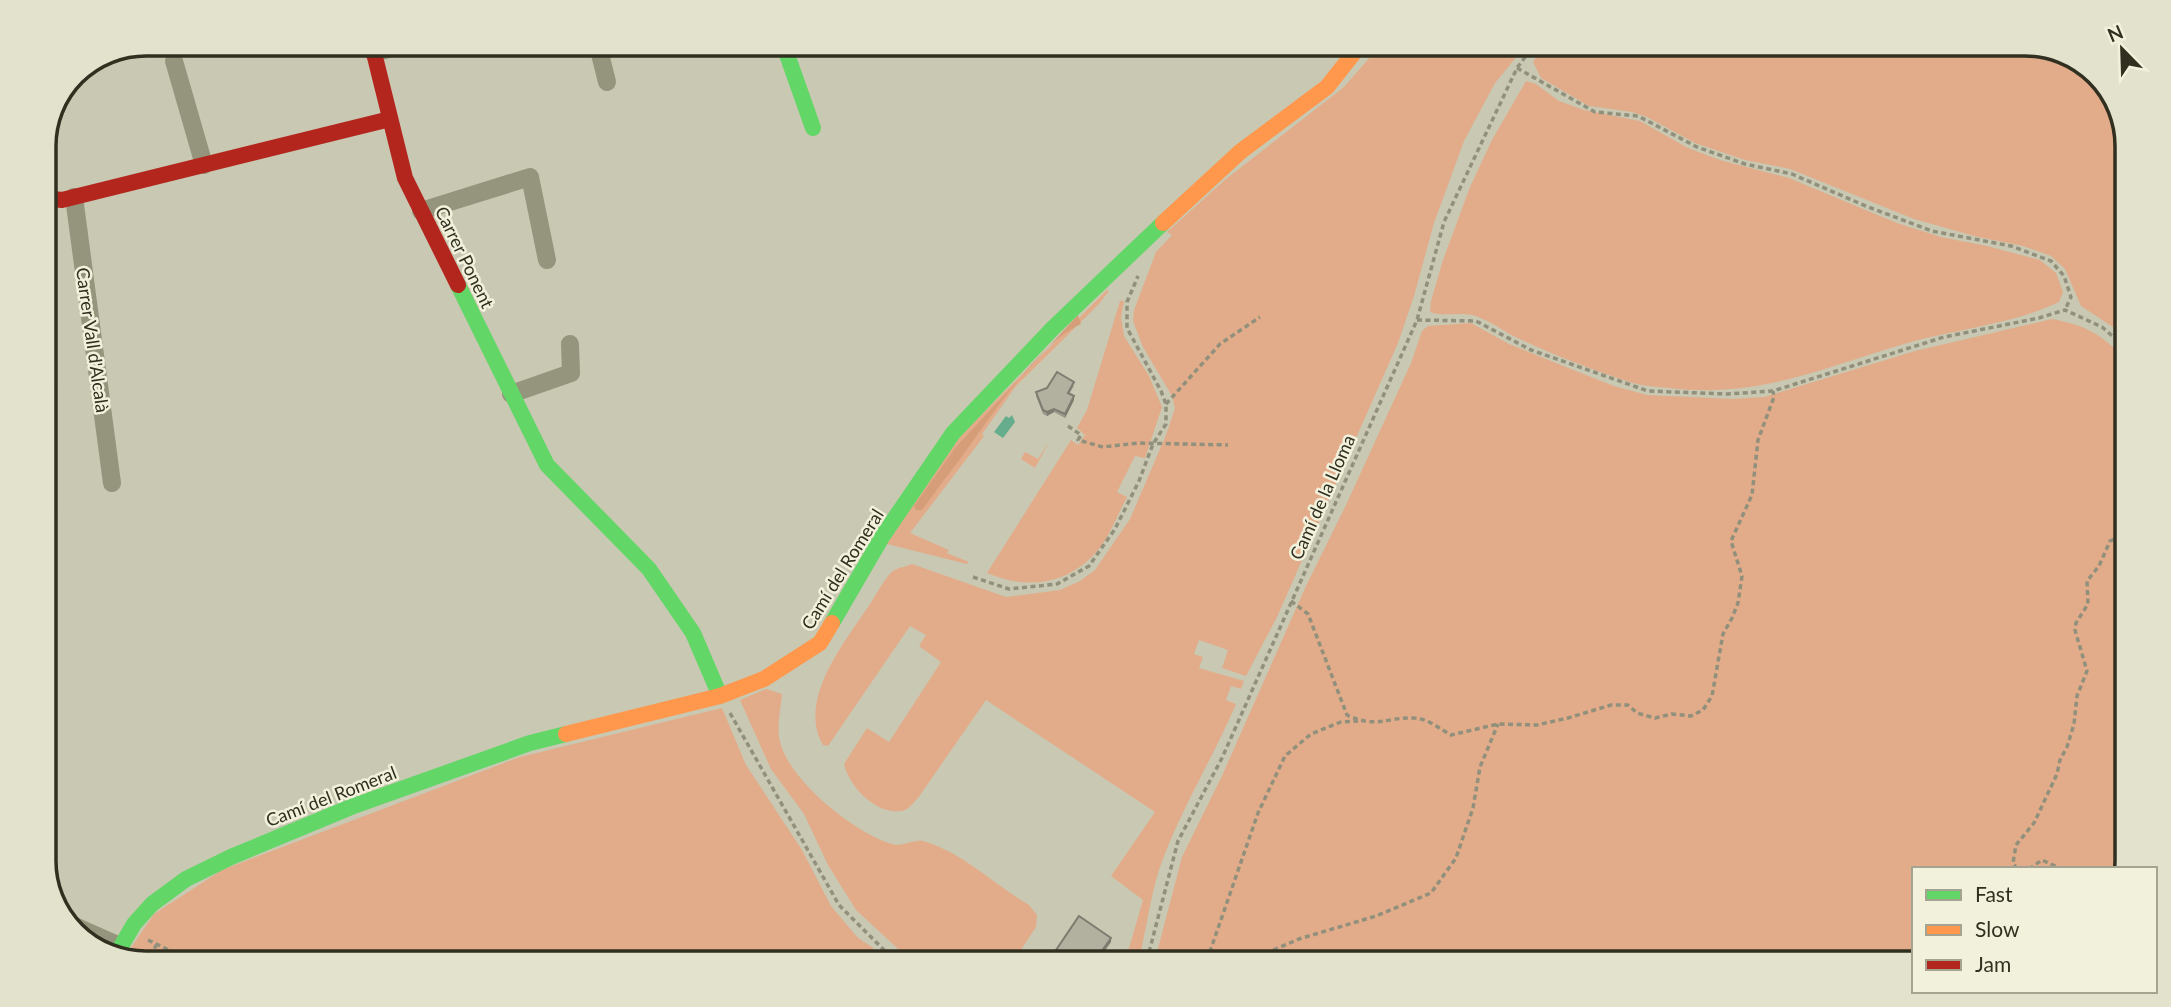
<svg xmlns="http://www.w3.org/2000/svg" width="2171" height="1007" font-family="Lato,sans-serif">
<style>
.green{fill:#e2ac8a}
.forest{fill:#d59d78}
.water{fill:#65ad8c}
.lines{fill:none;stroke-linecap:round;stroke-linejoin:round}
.path{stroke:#91907c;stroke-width:3.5;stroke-dasharray:5 3.5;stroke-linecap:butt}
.lane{stroke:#95947c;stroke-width:9}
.street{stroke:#95947c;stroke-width:18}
.fast{stroke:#63d668;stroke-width:16}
.slow{stroke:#ff974d;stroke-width:16}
.jam{stroke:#b3261e;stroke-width:16}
.wall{fill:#99988a}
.shaded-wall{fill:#7d7c70}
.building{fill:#b2b1a0;stroke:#7d7c70;stroke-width:2}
.labels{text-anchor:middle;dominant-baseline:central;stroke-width:5;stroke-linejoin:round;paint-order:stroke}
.street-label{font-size:18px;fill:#313020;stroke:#f2f1dc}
.rim{fill:none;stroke:#313020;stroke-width:3.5}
</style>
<rect width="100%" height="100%" fill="#c9c8b2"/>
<g class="green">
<path d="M1377 49H1523L1495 83 1464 141 1434 223 1414 296 1398 343 1277 617 1246 676 1222 668 1228 650 1199 640 1194 654 1203 657 1199 668 1244 681 1241 689 1231 686 1226 700 1236 704C1212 760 1179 812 1159 870 1150 899 1146 930 1139 960H1124L1127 955 1143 900 1111 876 1155 812 986 700 918 798C913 803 908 811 900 811 875 814 849 786 844 764L867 728 889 742 941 662 919 646 926 635 910 626 828 746 823 745C797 700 844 643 868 607 874 599 885 577 893 571 898 567 907 567 912 564L1006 597 1060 590 1080 581 1095 570 1130 519 1166 435 1175 408 1172 396 1143 347 1133 321 1134 310 1156 252 1172 235 1167 232 1226 179 1344 87Z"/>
<polygon points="1541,49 2065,52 2110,89 2127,139 2125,335 2081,306 2065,269 2051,256 2023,246 1978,237 1914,219 1790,169 1745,160 1695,143 1647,117 1632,112 1589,106 1541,78 1533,62"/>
<path d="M1526 81 1536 84 1559 101 1584 110 1640 121 1688 148 1720 160 1789 178 1897 223 1941 237 1987 246 2040 260 2056 273 2063 292 2059 302C2013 324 1961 328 1911 342 1826 366 1762 399 1669 388 1657 387 1644 386 1633 383 1596 371 1559 357 1524 341 1506 334 1491 320 1472 315 1458 312 1443 317 1430 312L1431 301 1443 260 1470 187 1492 140Z"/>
<polygon points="1107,290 1109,291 1098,305 1016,386 982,434 984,436 910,533 949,550 947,553 969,562 967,564 887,544 954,442"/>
<path d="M1120 301H1124L1121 317 1124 336 1149 376 1162 407 1145 458 1135 456 1117 492 1127 497C1119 512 1113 528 1104 542 1076 583 1031 592 987 573L1071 440 1078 445 1085 435 1077 428 1087 410Z"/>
<path d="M2052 319C2087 326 2099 333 2125 358L2120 869H1914V963L1155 960 1182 857 1221 778 1306 586 1346 505 1411 363 1422 331 1428 326 1471 323 1509 344 1566 367 1614 386 1647 395 1732 399 1764 397 1915 351Z"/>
<polygon points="1050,440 1035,468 1021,459 1025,452 1038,459"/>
<path d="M766 689 782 694C781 707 777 724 779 737 785 778 854 833 892 844 903 847 913 839 923 841 962 852 995 885 1029 905L1037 915 1036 927 1015 959H909L856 910 828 865 804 814 771 769 740 700Z"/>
<polygon points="722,708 746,765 802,850 831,906 858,938 872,947 882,959 126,955 154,914 222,870 520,757"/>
</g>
<path class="forest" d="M1078 315 1081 324C1042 341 997 407 973 441 956 465 938 487 922 510H916L914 506 955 448Z"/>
<polygon class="water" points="1012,415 1015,422 1003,438 994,432 1006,416 1009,418"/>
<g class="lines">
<g class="path">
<polyline points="1517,68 1595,112 1638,116 1697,147 1745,164 1792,174 1868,207 1932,231 2011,246 2051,261 2064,276 2071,297 2065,310"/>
<polyline points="1417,320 1476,321 1531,350 1648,391 1727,394 1773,391 1944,337 2039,318 2065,310 2102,327 2125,347"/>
<polyline points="1166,404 1220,344 1260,317"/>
<polyline points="1068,426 1081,435 1078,440 1103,447 1138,443 1228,445"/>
<polyline points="973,577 1009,589 1057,584 1089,566 1115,529 1139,481 1153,444 1166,424 1166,404 1161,391 1127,328 1127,302 1138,276"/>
<path d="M1291 601 1308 614 1347 715C1377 729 1386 717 1414 718 1427 718 1440 729 1451 735L1498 724 1537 725 1568 718 1611 705H1628L1637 713 1655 718 1672 714 1691 716 1703 710 1712 696 1723 634 1732 618 1738 603 1742 576 1731 541 1752 495 1758 440 1774 397 1773 391"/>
<polyline points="730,713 839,905 893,959"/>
<polyline points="2017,869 2013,863 2016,845 2034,823 2057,774 2060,760 2067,747 2074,724 2077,696 2087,671 2075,630 2076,623 2088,604 2087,581 2099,566 2110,541 2123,535"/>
<polyline points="2029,869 2042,860 2062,869"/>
<polyline points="148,940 181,956"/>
<polyline points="150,956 157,944"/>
<polyline points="1147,960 1178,841 1222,758 1417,320 1444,222 1517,68 1531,49"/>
<polyline points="1207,960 1258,813 1285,756 1311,734 1341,722 1358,721"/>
<polyline points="1250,960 1299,939 1376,916 1431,893 1456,858 1473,808 1480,767 1498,724"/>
</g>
<polyline class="lane" points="59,914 122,942"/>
<g class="street">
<polyline points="598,46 607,82"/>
<polyline points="374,53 402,45"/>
<polyline points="174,61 204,165"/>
<polyline points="74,197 112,483"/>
<polyline points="421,211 530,177 547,260"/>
<polyline points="511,394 571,373 570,344"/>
</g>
<g class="fast">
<polyline points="784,46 813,128"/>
<polyline points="458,285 547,465 649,569 693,633 720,696"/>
<polyline points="832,623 882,537 953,433 1053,328 1163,223"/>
<polyline points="116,955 134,924 152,904 186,879 231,857 351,807 530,743 566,734"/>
</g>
<g class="slow">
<polyline points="1163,223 1240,152 1327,87 1357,49"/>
<polyline points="566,734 720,696 764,679 820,643 832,623"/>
</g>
<g class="jam">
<polyline points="372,45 405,178 458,285"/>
<polyline points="44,198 62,200 390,119"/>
</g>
</g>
<polygon class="wall" points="1074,386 1069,394 1074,400 1065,418 1054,412 1047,416 1043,414 1036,396 1036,392"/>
<g class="shaded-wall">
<polygon points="1074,396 1074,400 1065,418 1065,414"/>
<polygon points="1054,409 1054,412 1047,416 1047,412"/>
<polygon points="1111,938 1111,942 1099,959 1096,959"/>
</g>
<g class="building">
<polygon points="1057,372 1074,382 1068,393 1074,396 1065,414 1054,409 1047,412 1043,410 1036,392 1047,388"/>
<polygon points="1079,916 1111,938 1096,959 1050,959"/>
</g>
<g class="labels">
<g class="street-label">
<text transform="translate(465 257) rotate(64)">Carrer Ponent</text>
<text transform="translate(93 340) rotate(82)">Carrer Vall d'Alcalà</text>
<text transform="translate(1322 497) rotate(-66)">Camí de la Lloma</text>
<text transform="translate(842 569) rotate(-58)">Camí del Romeral</text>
<text transform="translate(331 796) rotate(-21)">Camí del Romeral</text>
</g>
</g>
<path d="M0 0H2171V1007H0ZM146 56H2025A90 90 0 0 1 2115 146V861A90 90 0 0 1 2025 951H146A90 90 0 0 1 56 861V146A90 90 0 0 1 146 56Z" fill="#e3e2cd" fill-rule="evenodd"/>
<path class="rim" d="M146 56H2025A90 90 0 0 1 2115 146V861A90 90 0 0 1 2025 951H146A90 90 0 0 1 56 861V146A90 90 0 0 1 146 56Z"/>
<rect x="1912" y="867" width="245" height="126" fill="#f2f1dc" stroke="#a5a491" stroke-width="2"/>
<rect x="1926" y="890" width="35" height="10" fill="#63d668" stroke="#a5a491" stroke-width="2"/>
<text x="1975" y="902" font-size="21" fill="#313020">Fast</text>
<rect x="1926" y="925" width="35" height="10" fill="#ff974d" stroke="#a5a491" stroke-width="2"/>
<text x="1975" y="937" font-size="21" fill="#313020">Slow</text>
<rect x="1926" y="960" width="35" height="10" fill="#b3261e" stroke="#a5a491" stroke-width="2"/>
<text x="1975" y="972" font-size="21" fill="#313020">Jam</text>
<g transform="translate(2122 49) rotate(337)" stroke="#f2f1dc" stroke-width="5" paint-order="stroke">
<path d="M0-5L12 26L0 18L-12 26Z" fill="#313020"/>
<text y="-10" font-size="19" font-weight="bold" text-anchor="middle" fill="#313020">N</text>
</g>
</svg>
